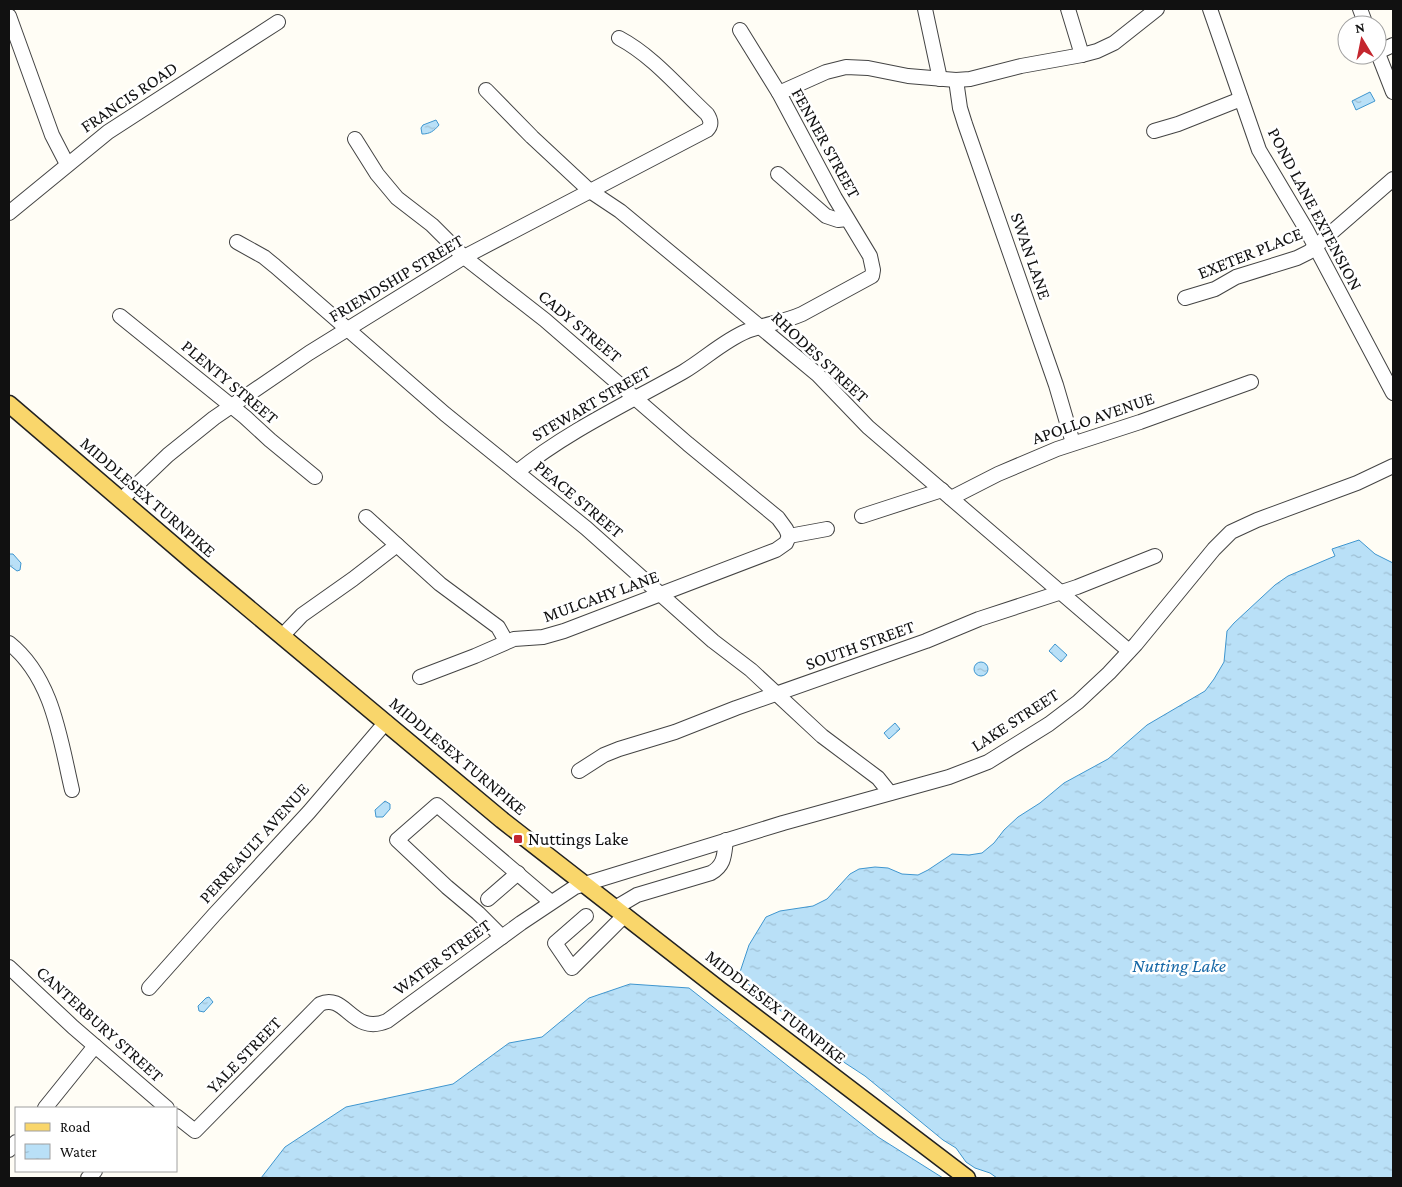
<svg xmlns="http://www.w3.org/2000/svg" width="1402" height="1187" font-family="'Crimson Pro',serif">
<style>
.water{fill:url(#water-ripples);stroke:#3f96cf}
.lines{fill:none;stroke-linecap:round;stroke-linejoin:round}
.minor-casing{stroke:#444;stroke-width:16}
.major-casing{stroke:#222;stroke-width:19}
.minor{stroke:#fff;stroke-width:14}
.major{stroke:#f9d66b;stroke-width:16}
.poi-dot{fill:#c4262e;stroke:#fff;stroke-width:2}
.labels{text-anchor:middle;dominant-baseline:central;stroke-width:5;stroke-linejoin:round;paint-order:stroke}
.street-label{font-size:18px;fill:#111;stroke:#fff}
.poi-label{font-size:18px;fill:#111;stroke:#fff;text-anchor:start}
.water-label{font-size:19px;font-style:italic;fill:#1768a6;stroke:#fff}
</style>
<defs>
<pattern id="water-ripples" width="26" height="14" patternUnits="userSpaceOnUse" patternTransform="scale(1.25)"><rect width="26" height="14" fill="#b9e0f7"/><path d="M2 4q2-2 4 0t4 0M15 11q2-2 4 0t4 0" fill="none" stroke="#9ebfd3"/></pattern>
</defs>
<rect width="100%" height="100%" fill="#fffdf5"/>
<g class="water">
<polygon points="1370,92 1375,101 1356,110 1352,101"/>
<path d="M436 120 439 125C434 131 430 134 422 134L421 128 423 125Z"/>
<polygon points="1359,540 1375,554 1393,563 1393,1178 997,1178 990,1173 975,1168 966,1162 956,1148 943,1140 865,1076 839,1059 742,979 740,972 749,945 766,917 780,911 813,906 827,899 850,874 859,869 875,867 888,868 902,874 918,875 928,870 952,854 969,855 982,853 994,843 1004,830 1018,817 1040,803 1064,783 1108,759 1147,725 1205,691 1214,679 1224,662 1227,631 1234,623 1275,585 1288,576 1335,556 1332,549"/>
<polygon points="9,554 13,554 21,563 20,570 17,571 9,565"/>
<polygon points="1055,644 1067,655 1061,662 1049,651"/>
<circle cx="981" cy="669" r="7"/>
<polygon points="895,723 900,729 889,739 884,733"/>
<polygon points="385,801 390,804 390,809 383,817 376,817 375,810"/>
<polygon points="630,984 689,988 878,1137 943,1178 261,1178 285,1147 346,1107 453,1084 509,1043 542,1037 589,998"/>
<polygon points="209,997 213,1002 204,1012 199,1011 198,1006 206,998"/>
</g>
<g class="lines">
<defs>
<g id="minor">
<polyline points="925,9 940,79"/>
<polyline points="1068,9 1082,55"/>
<polyline points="1210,9 1259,150 1306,229 1393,393"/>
<polyline points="1360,9 1366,25"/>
<polyline points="9,16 52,135 67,164"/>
<polyline points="1377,51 1393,92"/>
<polyline points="1378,52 1393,45"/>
<polyline points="956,80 960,108 965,124 1056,385 1073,443"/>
<polyline points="486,90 532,137 590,191 620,211 817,374 868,427 1129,651"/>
<polyline points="779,93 826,72 846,67 868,68 908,76 956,80 970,79 1021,66 1082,55 1097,51 1114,43 1157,9"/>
<polyline points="1154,131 1178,124 1241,99"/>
<polyline points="355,139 377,174 397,198 432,225 464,257 545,320 688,444 778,518 786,529 789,536"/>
<polyline points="778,174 826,216 838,220 847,219"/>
<polyline points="9,213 108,132 278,22"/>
<polyline points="237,242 264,257 275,266 445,414 586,528 713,641 751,670 822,736 878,778 890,793"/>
<polyline points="1185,298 1215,289 1236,277 1297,258 1309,252 1393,179"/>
<polyline points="120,316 245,417 270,440 315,477"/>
<path d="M517 472C566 432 628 403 683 372 705 359 723 341 747 331 765 324 784 322 802 314L872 276 873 270 870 256 835 198 779 93 740 30"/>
<polyline points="951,498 998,474 1057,449 1140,422 1251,382"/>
<path d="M122 499 168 455 214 418 309 353 464 257 707 130C712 125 711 120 707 114 679 88 653 56 619 38"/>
<polyline points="862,516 942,490"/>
<polyline points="366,517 440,584 498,627 506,641"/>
<polyline points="789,536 827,529"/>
<polyline points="283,635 302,615 353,579 397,545"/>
<path d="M9 643C53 678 60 739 72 790"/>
<polyline points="420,677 475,656 514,639 543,637 564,631 776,550 786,543 789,536"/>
<polyline points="579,771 604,755 619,749 675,732 736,708 926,641 979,619 1077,587 1155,556"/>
<polyline points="488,899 518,873"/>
<path d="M615 908 637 895 711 873C725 865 724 855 726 840"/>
<polyline points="586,916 555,943 572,968 625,915"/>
<polyline points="502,937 478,913 447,887 397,840 437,805 551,902"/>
<polyline points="9,967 73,1027 167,1108"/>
<polyline points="149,988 214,915 309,812 386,722"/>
<polyline points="45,1108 95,1046"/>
<path d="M176 1116 195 1131 320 1004C346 992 352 1036 387 1021L521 923 575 887 783 823 949 777 988 762 1049 724 1078 702 1109 673 1136 644 1214 549 1231 532 1257 520 1357 483 1393 466"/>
<polyline points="9,1150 16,1142"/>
<polyline points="88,1178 95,1171"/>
</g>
<polyline id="major" points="9,404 198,566 502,820 720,990 967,1178"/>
</defs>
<use href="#minor" class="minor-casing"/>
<use href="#major" class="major-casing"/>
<use href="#minor" class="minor"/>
<use href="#major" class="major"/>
</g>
<rect class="poi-dot" x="513" y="834" width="10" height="10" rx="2.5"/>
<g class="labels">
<g class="street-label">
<text transform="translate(129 97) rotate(-34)">FRANCIS ROAD</text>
<text transform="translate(826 143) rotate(61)">FENNER STREET</text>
<text transform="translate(1315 209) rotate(62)">POND LANE EXTENSION</text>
<text transform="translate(1250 253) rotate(-22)">EXETER PLACE</text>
<text transform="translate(1031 256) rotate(71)">SWAN LANE</text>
<text transform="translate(396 278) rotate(-31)">FRIENDSHIP STREET</text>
<text transform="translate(580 326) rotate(40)">CADY STREET</text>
<text transform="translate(820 357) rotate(43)">RHODES STREET</text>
<text transform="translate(230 382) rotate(40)">PLENTY STREET</text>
<text transform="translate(591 403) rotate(-30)">STEWART STREET</text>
<text transform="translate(1093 418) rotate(-19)">APOLLO AVENUE</text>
<text transform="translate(148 497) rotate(41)">MIDDLESEX TURNPIKE</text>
<text transform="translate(579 499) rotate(40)">PEACE STREET</text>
<text transform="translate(601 596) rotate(-20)">MULCAHY LANE</text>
<text transform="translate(860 645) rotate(-20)">SOUTH STREET</text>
<text transform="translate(1015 720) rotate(-33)">LAKE STREET</text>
<text transform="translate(458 756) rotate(40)">MIDDLESEX TURNPIKE</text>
<text transform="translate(254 843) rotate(-48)">PERREAULT AVENUE</text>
<text transform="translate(442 957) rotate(-36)">WATER STREET</text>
<text transform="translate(776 1007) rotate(38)">MIDDLESEX TURNPIKE</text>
<text transform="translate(100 1024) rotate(42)">CANTERBURY STREET</text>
<text transform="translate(244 1055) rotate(-46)">YALE STREET</text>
</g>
<g class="poi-label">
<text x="528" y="839">Nuttings Lake</text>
</g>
<g class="water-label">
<text x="1179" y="965">Nutting Lake</text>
</g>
</g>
<rect width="1402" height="1187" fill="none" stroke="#111111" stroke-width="20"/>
<rect x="15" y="1107" width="162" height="65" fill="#ffffff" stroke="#a0a0a0"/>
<rect x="25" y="1123" width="25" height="8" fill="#f9d66b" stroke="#a0a0a0"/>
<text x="60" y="1132" font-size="15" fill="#111111">Road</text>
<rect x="25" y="1144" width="25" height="15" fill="url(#water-ripples)" stroke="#a0a0a0"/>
<text x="60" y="1157" font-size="15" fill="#111111">Water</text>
<g transform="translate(1362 40) rotate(350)"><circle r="24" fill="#ffffff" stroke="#a0a0a0"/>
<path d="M0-4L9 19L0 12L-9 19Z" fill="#c4262e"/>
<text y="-8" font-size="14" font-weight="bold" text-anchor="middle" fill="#111111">N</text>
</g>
</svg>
